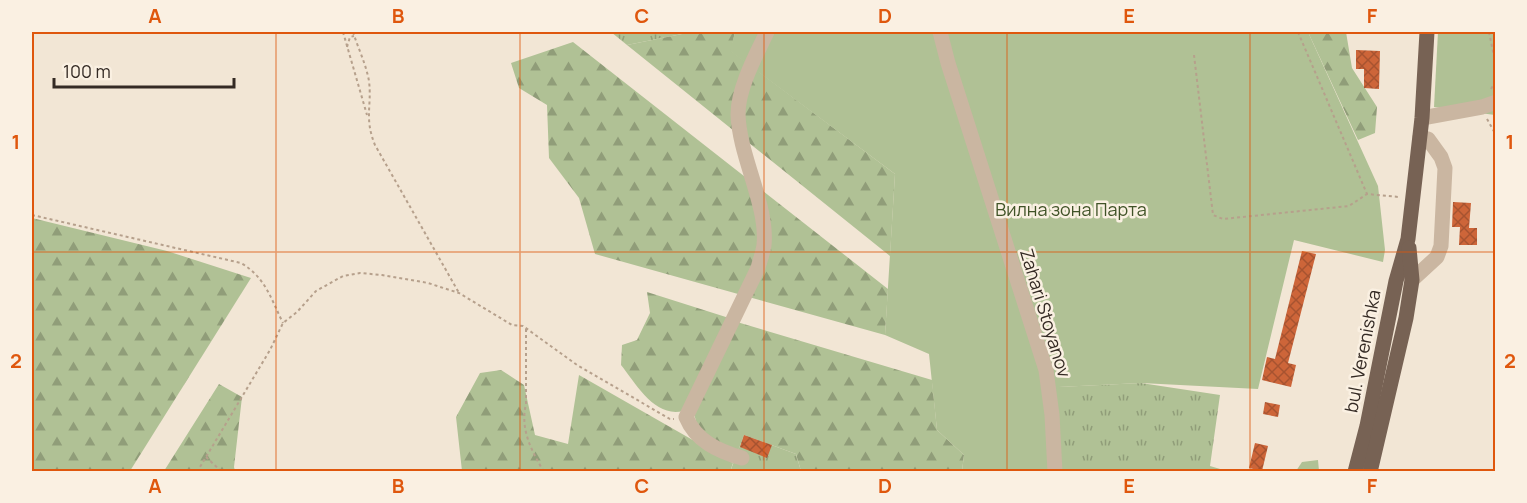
<svg xmlns="http://www.w3.org/2000/svg" width="1527" height="503" font-family="Manrope,sans-serif">
<style>
.grass{fill:url(#grass-tufts)}
.forest{fill:url(#forest-firs)}
.garden{fill:#b0c195}
.building{fill:url(#building-cross-hatch)}
.lines{fill:none;stroke-linecap:round;stroke-linejoin:round}
.path{stroke:#b6a08c;stroke-width:2;stroke-dasharray:3 3;stroke-linecap:butt}
.minor{stroke:#cab6a1;stroke-width:15}
.major{stroke:#776254;stroke-width:15}
.grid{fill:none;stroke:#df570d;stroke-width:1.5;stroke-opacity:0.55}
.labels{text-anchor:middle;dominant-baseline:central;stroke-width:5;stroke-linejoin:round;paint-order:stroke}
.park-label{font-size:18px;fill:#405327;stroke:#faf0e2}
.street-label{font-size:18px;fill:#342a24;stroke:#faf0e2}
.neatline{fill:none;stroke:#df570d;stroke-width:2}
.grid-label{font-size:20px;text-anchor:middle;font-weight:bold;fill:#df570d}
</style>
<defs>
<pattern id="grass-tufts" width="24" height="20" patternUnits="userSpaceOnUse" patternTransform="scale(1.5)"><rect width="24" height="20" fill="#b0c195"/><path d="M3 7l-1-3M5 7V3M7 7l1-3M15 17l-1-3M17 17v-4M19 17l1-3" fill="none" stroke="#909d79"/></pattern>
<pattern id="forest-firs" width="22" height="20" patternUnits="userSpaceOnUse" patternTransform="scale(1.5)"><rect width="22" height="20" fill="#b0c195"/><path d="M5 1l3.5 6h-7zM16 11l3.5 6h-7z" fill="#909d79"/></pattern>
<pattern id="building-cross-hatch" width="8" height="8" patternUnits="userSpaceOnUse" patternTransform="scale(1.5)"><rect width="8" height="8" fill="#cd6539"/><path d="M0 0l8 8M0 8l8-8" fill="none" stroke="#a75330"/></pattern>
</defs>
<rect width="100%" height="100%" fill="#f2e6d5"/>
<g class="grass">
<polygon points="611,32 692,32 627,45"/>
<polygon points="1141,383 1220,395 1210,466 1227,471 1061,471 1058,387"/>
<polygon points="744,435 796,454 801,471 730,472"/>
<polygon points="1318,460 1319,471 1296,471 1302,462"/>
</g>
<g class="forest">
<polygon points="692,32 735,32 731,51 895,174 890,256 627,45"/>
<polygon points="1308,32 1346,32 1352,68 1377,107 1375,133 1358,140"/>
<polygon points="573,42 888,289 885,335 595,254 579,198 549,158 547,105 519,88 511,63"/>
<polygon points="32,218 167,251 251,278 130,471 32,471"/>
<path d="M647 292 729 318 683 411C655 418 636 384 621 365L622 345 637 340 650 313Z"/>
<polygon points="737,322 932,380 937,430 964,455 962,471 801,471 796,454 744,435 738,451 716,442 698,428 694,414"/>
<polygon points="501,370 524,385 535,435 568,444 579,375 733,463 730,472 462,471 456,417 480,373"/>
<polygon points="219,384 242,397 234,467 235,471 164,471"/>
</g>
<g class="garden">
<polygon points="735,32 1308,32 1378,186 1385,250 1383,262 1294,240 1258,389 1141,383 1059,387 1061,471 962,471 964,455 937,430 929,354 885,335 895,174 730,51"/>
<polygon points="1438,32 1495,32 1495,115 1434,107"/>
</g>
<g class="building">
<polygon points="1356,50 1380,51 1379,89 1364,88 1364,69 1356,69"/>
<polygon points="1453,202 1471,203 1469,228 1477,228 1477,245 1459,245 1460,227 1452,227"/>
<polygon points="1302,251 1316,254 1288,363 1296,365 1291,387 1262,380 1267,357 1275,359"/>
<polygon points="1265,402 1280,405 1278,417 1263,414"/>
<polygon points="744,435 772,445 767,458 740,447"/>
<polygon points="1255,443 1268,446 1262,471 1249,468"/>
</g>
<g class="lines">
<g class="path">
<polyline points="343,32 367,115"/>
<path d="M353 32C358 48 366 64 369 81 372 106 364 118 375 145L459 293"/>
<polyline points="1298,32 1367,194 1399,197"/>
<polyline points="1489,32 1496,66"/>
<polyline points="347,47 350,37 354,36"/>
<polyline points="1194,55 1213,215 1223,219 1349,206 1367,194"/>
<polyline points="1491,89 1496,80"/>
<polyline points="1487,119 1496,135"/>
<path d="M32 215 241 263C266 278 271 299 283 323"/>
<path d="M526 329V404C520 429 531 450 544 472"/>
<polyline points="206,457 222,472"/>
<polyline points="197,472 270,350 283,323 297,312 316,291 343,276 360,273 382,275 428,283 459,293 512,325 523,326 577,365 670,419 674,419"/>
</g>
<g class="minor">
<polyline points="940,32 948,63 1046,370 1052,415 1055,472"/>
<polyline points="1422,118 1482,107 1496,102"/>
<polyline points="1412,280 1437,257 1441,246 1445,168 1441,157 1428,139 1420,137"/>
<path d="M742 458C718 451 696 441 686 417L758 268C760 260 763 253 764 245 768 205 739 156 738 114 738 88 756 55 767 32"/>
</g>
<g class="major">
<polyline points="1355,472 1367,426 1396,281 1408,239 1422,118 1427,32"/>
<polyline points="1370,472 1406,318 1412,280 1409,248"/>
</g>
</g>
<path class="grid" d="M276 32V472M520 32V472M764 32V472M1007 32V472M1250 32V472M32 252H1496"/>
<g class="labels">
<g class="park-label">
<text x="1071" y="209">Вилна зона Парта</text>
</g>
<g class="street-label">
<text transform="translate(1046 313) rotate(73)">Zahari Stoyanov</text>
<text transform="translate(1362 351) rotate(-79)">bul. Verenishka</text>
</g>
</g>
<rect width="1527" height="503" fill="none" stroke="#faf0e2" stroke-width="66"/>
<path d="M54 78v9h180v-9" fill="none" stroke="#342a24" stroke-width="3"/>
<text x="63" y="78" font-size="18" fill="#342a24" stroke="#faf0e2" stroke-width="4.5" paint-order="stroke">100 m</text>
<rect x="33" y="33" width="1461" height="437" class="neatline"/>
<g class="grid-label">
<text x="155" y="23">A</text>
<text x="398" y="23">B</text>
<text x="642" y="23">C</text>
<text x="885" y="23">D</text>
<text x="1129" y="23">E</text>
<text x="1372" y="23">F</text>
<text x="16" y="149">1</text>
<text x="1510" y="149">1</text>
<text x="16" y="368">2</text>
<text x="1510" y="368">2</text>
<text x="155" y="493">A</text>
<text x="398" y="493">B</text>
<text x="642" y="493">C</text>
<text x="885" y="493">D</text>
<text x="1129" y="493">E</text>
<text x="1372" y="493">F</text>
</g>
</svg>
